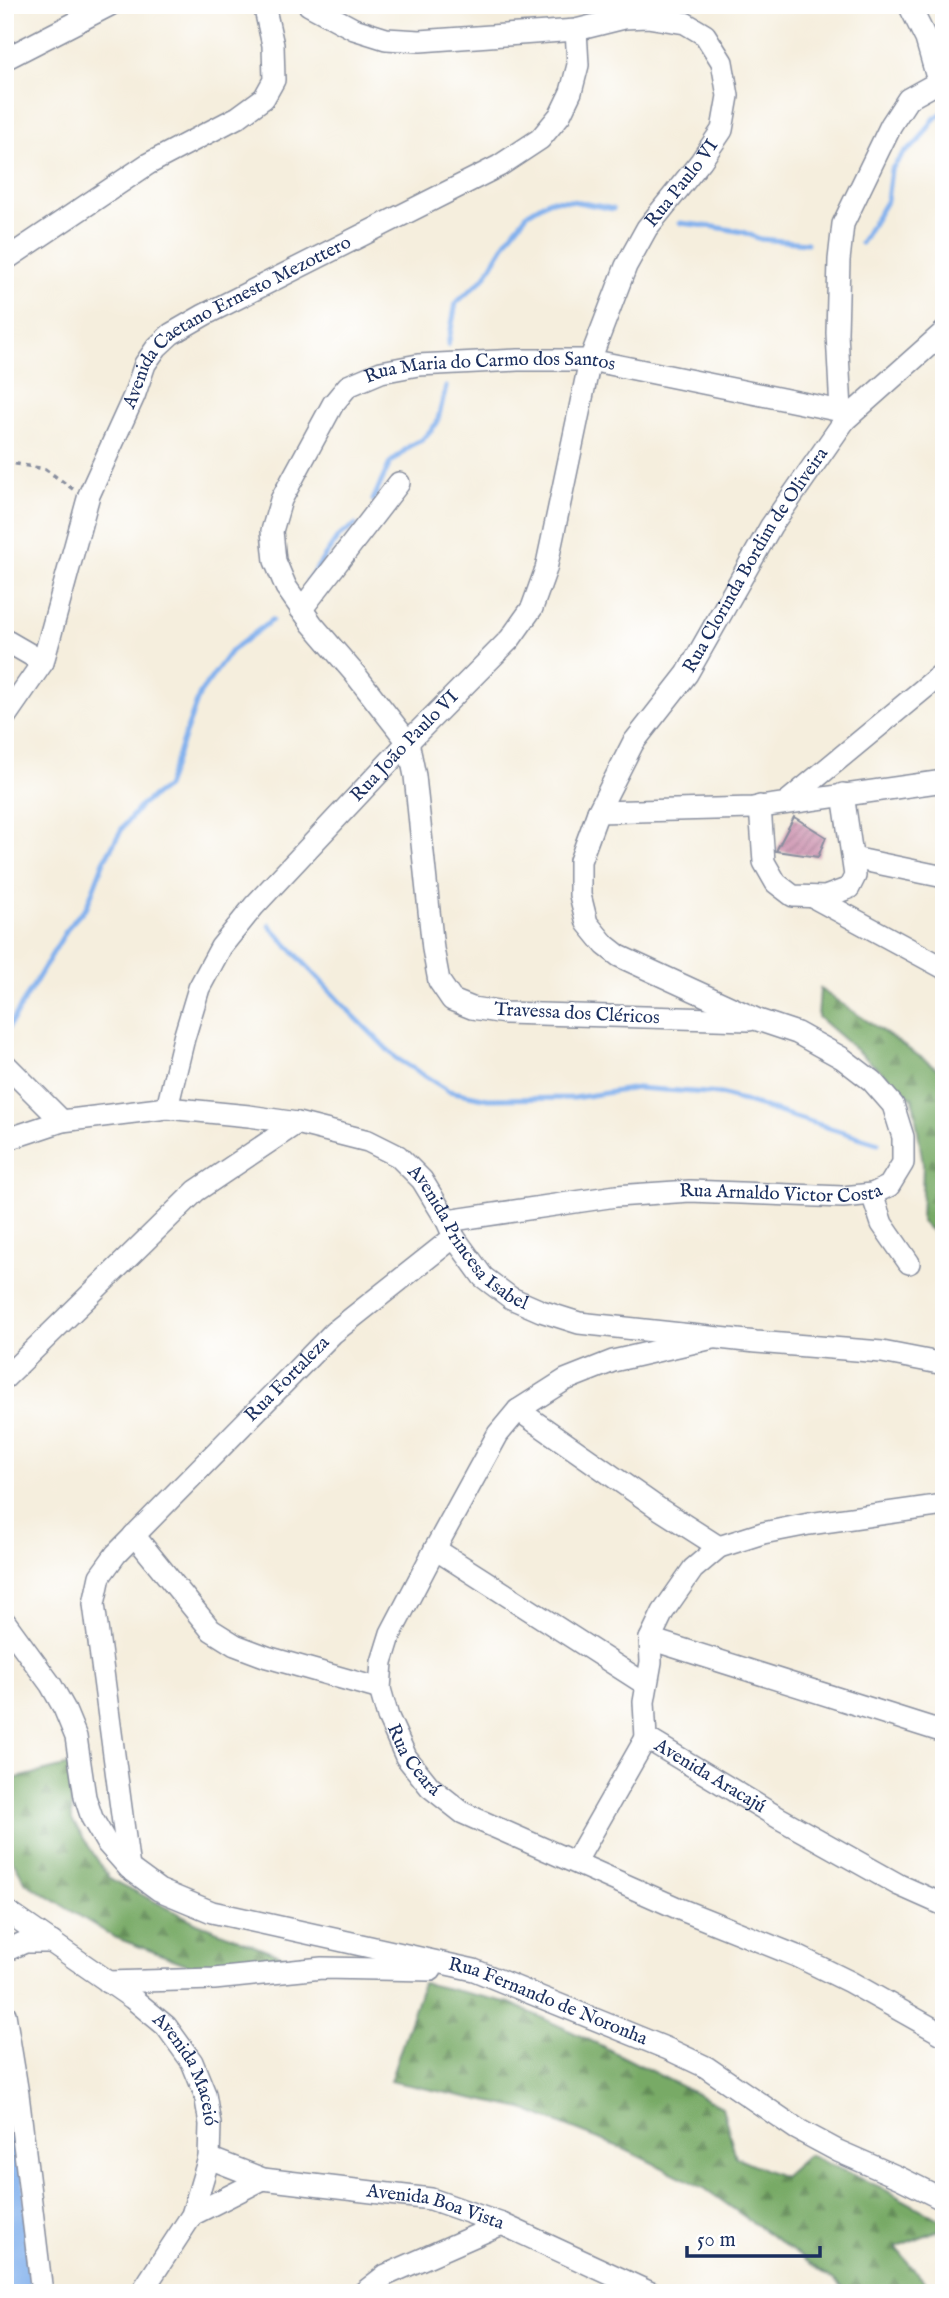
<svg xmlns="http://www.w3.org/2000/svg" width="949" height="2298" font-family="'IM FELL English',serif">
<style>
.forest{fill:url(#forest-firs);stroke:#4a6c62;stroke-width:2}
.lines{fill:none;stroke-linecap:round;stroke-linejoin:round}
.stream{stroke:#82b1ed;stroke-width:5}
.river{stroke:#82b1ed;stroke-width:32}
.building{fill:url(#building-hatch)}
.minor-casing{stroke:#888e9e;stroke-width:24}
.path{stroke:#888e9e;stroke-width:3.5;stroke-dasharray:5 5;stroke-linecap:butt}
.minor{stroke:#fff;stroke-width:21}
.labels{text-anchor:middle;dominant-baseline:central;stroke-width:5;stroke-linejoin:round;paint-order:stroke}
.street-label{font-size:19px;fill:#1b2f5e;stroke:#fff}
</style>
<defs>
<pattern id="forest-firs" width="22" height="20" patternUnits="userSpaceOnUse" patternTransform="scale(1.75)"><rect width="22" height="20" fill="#78aa66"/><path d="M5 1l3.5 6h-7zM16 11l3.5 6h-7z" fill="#628b57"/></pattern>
<pattern id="building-hatch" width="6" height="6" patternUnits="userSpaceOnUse" patternTransform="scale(1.75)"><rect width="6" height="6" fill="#ce95b1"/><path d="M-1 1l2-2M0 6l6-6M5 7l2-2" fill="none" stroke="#a67a93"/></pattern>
</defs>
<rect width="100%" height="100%" fill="#fff"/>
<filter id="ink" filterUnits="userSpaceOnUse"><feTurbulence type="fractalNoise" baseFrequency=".0143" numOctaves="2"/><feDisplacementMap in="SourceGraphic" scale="14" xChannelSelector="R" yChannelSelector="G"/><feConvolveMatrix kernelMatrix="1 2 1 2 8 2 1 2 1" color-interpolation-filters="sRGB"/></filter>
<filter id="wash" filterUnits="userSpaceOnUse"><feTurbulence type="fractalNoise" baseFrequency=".00686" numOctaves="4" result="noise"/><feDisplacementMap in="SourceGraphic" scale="28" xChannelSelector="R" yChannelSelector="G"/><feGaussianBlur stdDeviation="1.57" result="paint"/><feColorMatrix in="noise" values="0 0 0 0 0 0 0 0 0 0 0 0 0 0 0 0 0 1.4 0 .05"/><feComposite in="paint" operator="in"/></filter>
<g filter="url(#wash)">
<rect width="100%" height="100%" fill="#f5eedd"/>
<g class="forest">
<polygon points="820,989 944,1073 944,1242 921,1222 923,1164 913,1099 818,1017"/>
<polygon points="69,1765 72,1820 109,1878 197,1923 285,1957 194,1967 114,1937 26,1883 5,1847 5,1781"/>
<polygon points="423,1983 510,2003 598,2044 722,2107 736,2157 783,2177 808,2155 880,2187 944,2222 944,2228 895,2247 928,2286 931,2293 852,2293 704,2188 624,2149 523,2109 390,2081"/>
</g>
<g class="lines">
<g class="stream">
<polyline points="680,223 715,227 743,232 760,239 807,243"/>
<polyline points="861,243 887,200 891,170 903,154 918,142 935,118 944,112"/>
<polyline points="448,345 456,303 484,278 509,237 528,213 550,200 572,201 613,209"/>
<polyline points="373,500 390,463 411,445 422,440 437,423 446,387"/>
<polyline points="308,581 338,537 355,525"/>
<polyline points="269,925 341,1003 396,1058 449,1091 488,1099 574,1098 637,1088 721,1094 878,1143"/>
<polyline points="5,1033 69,926 87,906 104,861 123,827 141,805 166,787 200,693 231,651 272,620"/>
</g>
<polyline class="river" points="5,2138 14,2282 11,2293"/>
</g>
<g id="blocks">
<polygon class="building" points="794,817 826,837 818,857 776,851"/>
</g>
</g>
<g filter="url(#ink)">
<use href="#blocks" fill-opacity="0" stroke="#888e9e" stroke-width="2"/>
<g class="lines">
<defs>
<g id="minor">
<polyline points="909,5 926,39 938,81"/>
<polyline points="5,59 110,5"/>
<polyline points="5,260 148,164 238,117 264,98 274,80 273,45 264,5"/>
<polyline points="845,420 841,411 837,333 839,260 843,224 891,125 908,99 944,79"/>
<polyline points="301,610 399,483"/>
<polyline points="5,640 43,662"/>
<path id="s1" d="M5 717 43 662 89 495 134 396 145 364 157 347 171 334 204 315 499 166 540 139 560 115 571 92 578 65 576 30"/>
<polyline points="788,801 944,672"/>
<polyline points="760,806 764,862 776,883 793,896 825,897 849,888 855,876 843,794"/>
<polyline points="598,812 753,808 944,781"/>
<polyline points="853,858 944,877"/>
<polyline points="813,897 944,968"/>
<path id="s2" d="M749 1020 505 1013 472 1008 452 1000 439 981 433 949 415 776 408 742 355 674 312 624 286 587 275 561 272 531 281 500 333 404 348 386 381 372 418 365 518 360H590L841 411"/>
<polyline points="5,1064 62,1121"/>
<path id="s3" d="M167 1108 184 1038 199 988 221 947 254 906 408 742 510 639 532 608 546 569 590 360 626 266 647 228 701 161 722 130 728 96 722 62 705 35 685 23 647 17 624 18 576 30 420 41 386 39 354 29 309 5"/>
<path id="s4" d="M5 1140 62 1121 167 1108 249 1116 297 1123 368 1141 398 1156 422 1180 447 1221 454 1237 483 1277 511 1298 541 1311 579 1323 756 1342 882 1352 944 1364"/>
<polyline points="872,1194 882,1224 909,1263"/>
<path id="s5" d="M447 1221 616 1196 690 1191 843 1197 872 1194 889 1186 903 1163V1137L893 1105 872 1081 842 1058 797 1033 758 1020 619 956 605 945 587 923 580 895V861L598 812 633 743 687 674 771 526 845 420 944 332"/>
<path id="s6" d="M713 1338 613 1361 565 1380 518 1410 498 1434 435 1549 391 1633 382 1662 380 1689 388 1717 406 1757 430 1787 463 1813 682 1910 799 1957 850 1982 944 2035"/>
<polyline points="5,1378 196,1191 297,1123"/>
<polyline points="518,1410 658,1508 719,1547"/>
<path id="s7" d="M944 1505 809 1524 763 1533 719 1547 693 1569 663 1612 650 1639 651 1662 644 1702 646 1738 779 1818 899 1885 944 1905"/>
<polyline points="134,1535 211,1630 235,1645 267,1657 380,1689"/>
<polyline points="435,1549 645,1684"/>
<path id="s8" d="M5 1622 51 1685 64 1708 76 1737 85 1797 92 1818 106 1842 129 1868 159 1890 212 1912 474 1970 668 2049 706 2067 797 2129 838 2151 900 2178 944 2200"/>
<polyline points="650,1639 944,1732"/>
<polyline points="576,1861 646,1738"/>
<path id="s9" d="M129 1868 94 1604 100 1576 116 1554 333 1333 454 1237"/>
<path id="s10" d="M5 1910 132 1998 166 2026 192 2062 205 2094 210 2124 209 2158 192 2215 141 2293"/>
<polyline points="5,1951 25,1942 52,1942"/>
<polyline points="108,1982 214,1979 322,1968 431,1970"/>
<polyline points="5,2014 18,2094 42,2293"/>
<path id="s11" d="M209 2158 263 2179 431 2199 502 2224 651 2293"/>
<polyline points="192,2215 263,2179"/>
<polyline points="363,2293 386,2275 502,2224"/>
</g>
</defs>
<use href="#minor" class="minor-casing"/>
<polyline class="path" points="5,462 45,469 73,489"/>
<use href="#minor" class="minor"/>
</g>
</g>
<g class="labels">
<g class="street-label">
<text stroke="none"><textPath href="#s3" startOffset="1087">Rua Paulo VI</textPath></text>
<text stroke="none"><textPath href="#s1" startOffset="480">Avenida Caetano Ernesto Mezottero</textPath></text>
<text stroke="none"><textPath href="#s2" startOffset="1129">Rua Maria do Carmo dos Santos</textPath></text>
<text stroke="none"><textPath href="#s5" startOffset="1307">Rua Clorinda Bordim de Oliveira</textPath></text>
<text stroke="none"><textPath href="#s3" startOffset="443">Rua João Paulo VI</textPath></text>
<text transform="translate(577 1014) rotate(3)">Travessa dos Cléricos</text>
<text stroke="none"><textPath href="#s5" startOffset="336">Rua Arnaldo Victor Costa</textPath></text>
<text stroke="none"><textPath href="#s4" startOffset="513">Avenida Princesa Isabel</textPath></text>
<text stroke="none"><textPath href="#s9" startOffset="567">Rua Fortaleza</textPath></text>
<text stroke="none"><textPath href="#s6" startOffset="604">Rua Ceará</textPath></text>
<text stroke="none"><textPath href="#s7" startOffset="520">Avenida Aracajú</textPath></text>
<text stroke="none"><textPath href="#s8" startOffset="724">Rua Fernando de Noronha</textPath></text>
<text stroke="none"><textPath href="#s10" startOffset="247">Avenida Maceió</textPath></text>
<text stroke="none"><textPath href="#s11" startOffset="233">Avenida Boa Vista</textPath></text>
</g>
</g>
<rect width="949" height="2298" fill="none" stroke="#fff" stroke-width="28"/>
<path d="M687 2246v10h133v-10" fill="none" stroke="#1b2f5e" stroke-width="3.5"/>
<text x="697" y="2246" font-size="21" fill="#1b2f5e" stroke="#ffffff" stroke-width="5" paint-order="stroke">50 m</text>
</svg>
